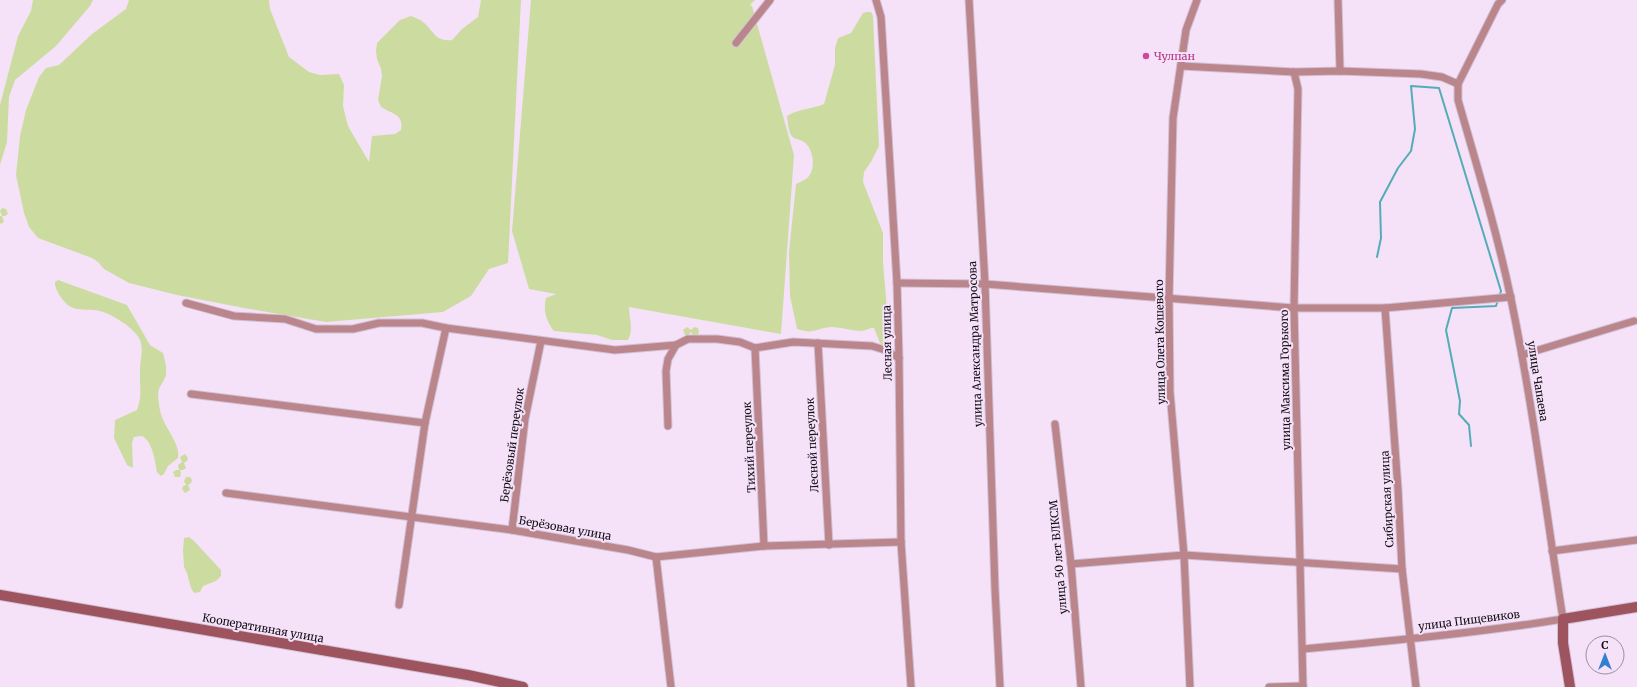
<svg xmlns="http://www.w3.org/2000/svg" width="1637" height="687" font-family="Merriweather,serif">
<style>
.green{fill:#ccdca1}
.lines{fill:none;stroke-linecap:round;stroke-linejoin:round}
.stream{stroke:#54acb6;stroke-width:2}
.street-casing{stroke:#d1c0d5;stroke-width:9}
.secondary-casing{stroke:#d1c0d5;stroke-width:12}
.street{stroke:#ba858b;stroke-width:7}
.secondary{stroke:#9e545f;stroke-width:10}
.hotel-dot{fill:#d1479c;stroke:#f5e2f9;stroke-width:1.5}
.labels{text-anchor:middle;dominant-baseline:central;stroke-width:4;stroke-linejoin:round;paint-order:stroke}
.hotel-label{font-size:11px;fill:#b23c85;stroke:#f5e2f9;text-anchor:start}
.street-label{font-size:11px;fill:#130d15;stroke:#f5e2f9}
</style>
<rect width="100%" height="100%" fill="#f5e2f9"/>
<g class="green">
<polygon points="33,0 93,0 90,6 56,46 15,80 9,97 7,142 0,165 0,105 18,36 31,11"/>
<path d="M129 0H269L270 9 289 57 309 72 320 75 339 74 344 85 343 106 348 126 369 162 372 136 395 134 401 130C404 114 392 114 381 107L378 100 382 76 381 69 377 59 376 51 377 43 400 20 411 16C415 18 420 19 423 22 434 31 435 42 452 40L462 29 478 17 481 0H521L508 263 489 269 471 296 443 312 326 322 244 308 177 295 129 283 104 269 98 262 92 258 38 238 29 227 24 213 16 175 20 136 26 110 39 77 46 68 59 65 92 34 126 9Z"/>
<path d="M531 0H755L750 5 752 6 794 155 781 334 629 307C629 318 634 330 628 340H612L597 335 554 331C546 321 543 310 546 298L556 294 529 289 512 231Z"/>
<path d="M867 12H871L873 16 879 146 871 162 864 172 863 182 883 233V262L889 334 887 345 884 346 880 343 874 328C869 328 867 330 862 331 852 331 841 327 831 327 816 328 814 335 797 329L790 296 789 252 796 184C800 182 806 180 809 176 816 167 813 148 804 142 800 139 794 140 791 135 788 130 788 122 787 116 797 109 812 109 824 104L835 65V48L838 38 851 33 863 13Z"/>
<polygon points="2,208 6,209 8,214 5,216 2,216 4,222 0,224 0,216 2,216 0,211"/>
<path d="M58 280 127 305 150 345 163 353C165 360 167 368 166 375 165 380 161 384 159 389 157 395 159 404 160 410 163 427 181 443 178 458L168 466 164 474 161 476 157 472C155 461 153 442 142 436L134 437 132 443 133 468 127 465 114 438 115 420 137 410C143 394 139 386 140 370 140 361 143 352 141 343 138 329 108 311 95 310 87 309 78 311 71 307 64 304 54 289 55 282Z"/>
<polygon points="687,327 691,330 694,327 698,328 699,333 697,335 693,335 691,332 688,335 685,335 683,330"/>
<polygon points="185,454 188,458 187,461 184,463 186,468 183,470 180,470 181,473 180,477 175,477 173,472 176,470 179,470 178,465 182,462 180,457"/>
<polygon points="186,477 190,477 192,480 191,483 188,485 190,490 185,493 182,489 183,486 186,485 184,481"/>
<polygon points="189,537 194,541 221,570 221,576 216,581 203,586 200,592 194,593 191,588 187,573 184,567 183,550 184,538"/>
</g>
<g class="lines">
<polyline class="stream" points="1377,257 1381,238 1380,202 1398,168 1411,151 1415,129 1411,86 1439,88 1501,291 1496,306 1452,308 1446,330 1460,401 1459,414 1469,425 1471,446"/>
<defs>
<g id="street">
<polyline points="876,0 881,17 897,283 899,358 901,542 911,687"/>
<polyline points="969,0 985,284 995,589 1000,687"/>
<polyline points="1338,0 1340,71"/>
<polyline points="736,43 770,0"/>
<polyline points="1181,66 1294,72 1340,71 1421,74 1442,77 1458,84"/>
<polyline points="1294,72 1298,89 1294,308 1303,687"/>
<polyline points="897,283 985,284 1294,308 1385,308 1511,297"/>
<polyline points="186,303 234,316 285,319 316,329 353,329 379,323 422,323 446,328 615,350 676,345 688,339 717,339 740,342 755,348 793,342 872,346 885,350 899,358"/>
<polyline points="1385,308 1398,489 1402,569 1416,687"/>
<polyline points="818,343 829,545"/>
<polyline points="755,348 764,546"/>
<polyline points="1522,355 1634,321"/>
<polyline points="191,394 425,423"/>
<polyline points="1055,424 1071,564 1081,687"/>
<polyline points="668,426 666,371 668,359 676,345"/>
<polyline points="226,493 512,530 628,550 656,557 764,546 901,542"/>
<polyline points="512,530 525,419 541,341"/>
<polyline points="1552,551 1637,540"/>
<polyline points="656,557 671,687"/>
<polyline points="1071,564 1184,555 1402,569"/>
<polyline points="399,605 425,423 446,328"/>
<path d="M1303 649C1390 641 1477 633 1563 619 1546 512 1533 405 1511 299 1497 232 1477 166 1458 100V84L1498 4 1502 0"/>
<polyline points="1190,687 1184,555 1170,392 1169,299 1173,118 1186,30 1197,0"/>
<polyline points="1269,687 1303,686"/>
</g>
<g id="secondary">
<polyline points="0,595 468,675 523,687"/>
<polyline points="1570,687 1563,643 1563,619 1637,607"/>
</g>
</defs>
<use href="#street" class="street-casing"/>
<use href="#secondary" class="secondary-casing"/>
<use href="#street" class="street"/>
<use href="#secondary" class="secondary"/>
</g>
<circle class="hotel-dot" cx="1146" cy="56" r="4"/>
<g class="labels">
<g class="hotel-label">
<text x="1154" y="56">Чулпан</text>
</g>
<g class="street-label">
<text transform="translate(1160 342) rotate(-91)">улица Олега Кошевого</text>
<text transform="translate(887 343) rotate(-91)">Лесная улица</text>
<text transform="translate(975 344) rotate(-92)">улица Александра Матросова</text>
<text transform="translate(1285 380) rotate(-91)">улица Максима Горького</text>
<text transform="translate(1538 381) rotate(81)">улица Чапаева</text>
<text transform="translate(512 445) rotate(-82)">Берёзовый переулок</text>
<text transform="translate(812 445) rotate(-93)">Лесной переулок</text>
<text transform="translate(749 447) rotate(-93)">Тихий переулок</text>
<text transform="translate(1387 499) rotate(-93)">Сибирская улица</text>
<text transform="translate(565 528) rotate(10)">Берёзовая улица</text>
<text transform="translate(1058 557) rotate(-95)">улица 50 лет ВЛКСМ</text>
<text transform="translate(1469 620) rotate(-7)">улица Пищевиков</text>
<text transform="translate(263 628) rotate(10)">Кооперативная улица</text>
</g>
</g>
<g transform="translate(1605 655)"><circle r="19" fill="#f5e2f9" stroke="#9b8d9e"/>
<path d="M0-3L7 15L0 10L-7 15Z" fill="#3280d0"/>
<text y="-6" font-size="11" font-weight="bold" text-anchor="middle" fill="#130d15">С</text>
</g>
</svg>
